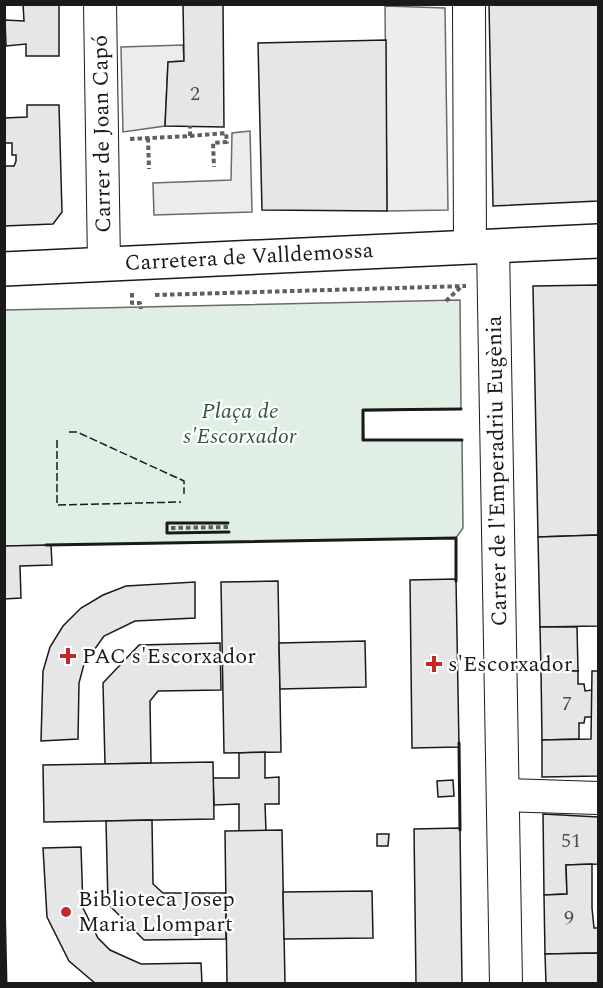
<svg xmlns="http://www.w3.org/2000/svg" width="603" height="988" font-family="Spectral,serif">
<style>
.green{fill:#e0efe3;stroke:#6a6a6a;stroke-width:1.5}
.parking{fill:#ededed;stroke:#6a6a6a;stroke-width:1.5}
.building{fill:#e6e6e6;stroke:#1a1a1a;stroke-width:1.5}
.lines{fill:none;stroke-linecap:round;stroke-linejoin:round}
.minor-casing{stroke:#1a1a1a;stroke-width:34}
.major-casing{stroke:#1a1a1a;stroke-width:36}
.path{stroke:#5f5f5f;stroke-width:4;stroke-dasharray:4.5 3;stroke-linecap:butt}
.minor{stroke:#fff;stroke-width:32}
.major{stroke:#fff;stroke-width:33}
.fence{stroke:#1a1a1a;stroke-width:1.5;stroke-dasharray:8 3;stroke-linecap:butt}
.wall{stroke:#1a1a1a;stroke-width:3}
.poi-dot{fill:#c62828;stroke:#fff;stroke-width:2}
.labels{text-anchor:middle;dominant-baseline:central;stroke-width:4.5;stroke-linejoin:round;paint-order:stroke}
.number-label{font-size:20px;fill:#4d4d4d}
.street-label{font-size:22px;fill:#1a1a1a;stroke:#fff}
.park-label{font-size:22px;font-style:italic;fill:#2b5a34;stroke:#fff}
.poi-label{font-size:22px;fill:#1a1a1a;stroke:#fff;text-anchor:start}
</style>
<rect width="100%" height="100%" fill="#fff"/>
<polygon class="green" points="460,300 461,409 363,411 364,440 462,440 463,528 456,538 5,546 5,310"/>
<g class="parking">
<polygon points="385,6 445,8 448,210 387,211"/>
<polygon points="183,45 184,61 168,62 165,126 123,132 121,47"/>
<polygon points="250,131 252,212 154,215 153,183 231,180 232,133"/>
</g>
<g class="building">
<polygon points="23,4 59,4 59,56 26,56 26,44 6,46 5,20 24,21"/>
<polygon points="183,4 223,4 224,127 165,126 168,62 184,61"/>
<polygon points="489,4 598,4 598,201 493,206"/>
<polygon points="386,40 387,211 262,210 258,43"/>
<polygon points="27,105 59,105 62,212 53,224 4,226 4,164 5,166 14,166 16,161 16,155 12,155 12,143 4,143 4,118 27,117"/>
<polygon points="598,285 598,535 538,537 533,286"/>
<polygon points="598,535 598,626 540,627 538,537"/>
<polygon points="51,545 52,565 20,566 21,598 4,599 4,546"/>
<polygon points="456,579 459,747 412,748 410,580"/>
<polygon points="278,581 281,752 224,753 221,582"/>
<polygon points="195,582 195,618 135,621 104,636 84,664 79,683 78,739 41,741 43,671 50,647 63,626 81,608 103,595 126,586"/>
<polygon points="540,627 577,627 578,671 541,671"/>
<polygon points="365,641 366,687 280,689 279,643"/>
<polygon points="220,643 221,690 158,691 150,701 151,763 105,764 103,683 139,645"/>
<polygon points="541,671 578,671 578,684 584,684 585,691 592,690 592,717 585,717 584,723 579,723 579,739 542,740"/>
<polygon points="592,671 598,671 598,776 542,777 542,740 591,739"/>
<polygon points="265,752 265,778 279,777 279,804 265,804 266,831 239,831 239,804 214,805 213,778 239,778 239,753"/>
<polygon points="213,762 214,819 44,822 43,765"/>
<polygon points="453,780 454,796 438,797 437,781"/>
<polygon points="543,814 598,817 598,864 566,865 567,894 544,895"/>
<polygon points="152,820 153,884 163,893 226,893 226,939 144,940 108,904 106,821"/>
<polygon points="460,828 462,984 416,984 414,829"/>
<polygon points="282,830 285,984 227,984 225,831"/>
<polygon points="377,834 389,834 388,846 377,846"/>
<polygon points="81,847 83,908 98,938 110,950 141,964 201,963 202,984 96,984 69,961 47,917 43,848"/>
<polygon points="592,864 592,908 594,928 598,928 598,953 545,954 544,895 567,894 566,865"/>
<polygon points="372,891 373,938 284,939 283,892"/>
<polygon points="598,953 598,984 546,984 545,954"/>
</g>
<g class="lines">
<defs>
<g id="minor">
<polyline points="100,4 104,264"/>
<polyline points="469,4 470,247"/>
<polyline points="493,246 506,984"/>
<polyline points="504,795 598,798"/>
</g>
<polyline id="major" points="4,269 598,241"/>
</defs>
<use href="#minor" class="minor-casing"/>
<use href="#major" class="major-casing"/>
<g class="path">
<polyline points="190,136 226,133 227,142 213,143 214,167"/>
<polyline points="148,138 149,169"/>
<polyline points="130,139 190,136 190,126"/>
<polyline points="132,293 132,303 140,303 141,309"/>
<polyline points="155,295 466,286"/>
<polyline points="446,301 462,286"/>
<polyline points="171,528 228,527"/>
</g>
<use href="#minor" class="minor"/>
<use href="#major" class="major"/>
<g class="fence">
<polyline points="69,432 77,432 184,481 184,494"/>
<polyline points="57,440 57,505 181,502"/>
</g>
<g class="wall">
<polyline points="461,409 363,410 363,440 462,440"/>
<polyline points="228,523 167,523 167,533 229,532"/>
<polyline points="46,545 456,538 456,581"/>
<polyline points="459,743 460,830"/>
<polyline points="4,895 6,984"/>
</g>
</g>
<g class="poi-dot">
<path d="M65 647h6v6h6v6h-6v6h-6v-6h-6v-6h6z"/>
<path d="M431 655h6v6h6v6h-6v6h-6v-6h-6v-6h6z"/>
<circle cx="66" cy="912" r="6"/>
</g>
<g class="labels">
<g class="number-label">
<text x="195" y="94">2</text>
<text x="567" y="704">7</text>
<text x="571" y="841">51</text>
<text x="569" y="918">9</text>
</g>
<g class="street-label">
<text transform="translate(102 134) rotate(-91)">Carrer de Joan Capó</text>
<text transform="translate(249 257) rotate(-3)">Carretera de Valldemossa</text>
<text transform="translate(497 471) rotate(-91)">Carrer de l'Emperadriu Eugènia</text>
</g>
<g class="park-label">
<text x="240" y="411">Plaça de<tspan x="240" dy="25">s'Escorxador</tspan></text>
</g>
<g class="poi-label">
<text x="82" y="656">PAC s'Escorxador</text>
<text x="448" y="664">s'Escorxador</text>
<text x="78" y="899">Biblioteca Josep<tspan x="78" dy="25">Maria Llompart</tspan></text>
</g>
</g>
<rect width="603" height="988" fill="none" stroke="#1a1a1a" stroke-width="12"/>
</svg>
